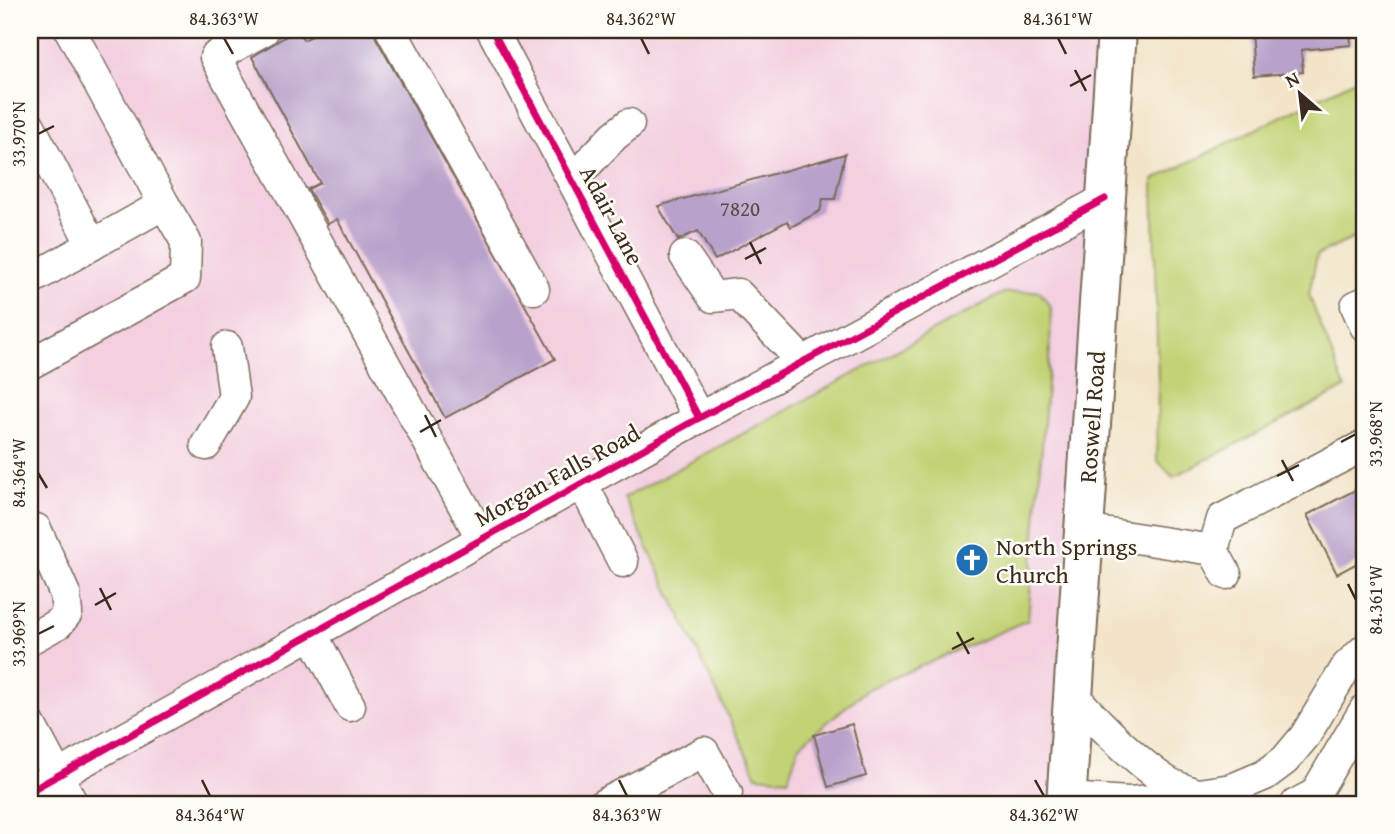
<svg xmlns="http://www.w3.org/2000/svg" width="1395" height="834" font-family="'Gentium Book Plus',serif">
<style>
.built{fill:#f3cfe0}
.green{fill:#c3d274;stroke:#7f7e49;stroke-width:2}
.building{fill:#b8a1ca}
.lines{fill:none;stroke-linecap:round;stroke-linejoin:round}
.minor-casing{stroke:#7b6b5a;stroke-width:33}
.major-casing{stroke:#7b6b5a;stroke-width:42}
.minor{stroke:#fff;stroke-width:30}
.major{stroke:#fff;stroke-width:38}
.cycleway-casing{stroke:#fdfcf7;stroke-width:11}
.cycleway{stroke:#d6006c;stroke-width:7}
.ticks{fill:none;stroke:#3b2a1e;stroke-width:2.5}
.labels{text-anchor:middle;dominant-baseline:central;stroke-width:5;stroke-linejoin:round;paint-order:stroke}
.number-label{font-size:21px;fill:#5a4849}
.street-label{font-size:24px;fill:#3b2a1e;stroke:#fdfcf7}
.poi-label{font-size:24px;fill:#3b2a1e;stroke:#fdfcf7;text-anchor:start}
.neatline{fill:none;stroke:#3b2a1e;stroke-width:2.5}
.ticks-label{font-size:18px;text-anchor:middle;fill:#3b2a1e}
</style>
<rect width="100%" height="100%" fill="#fdfcf7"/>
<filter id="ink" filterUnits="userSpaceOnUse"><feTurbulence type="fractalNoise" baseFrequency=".0143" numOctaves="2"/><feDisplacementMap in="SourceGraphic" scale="14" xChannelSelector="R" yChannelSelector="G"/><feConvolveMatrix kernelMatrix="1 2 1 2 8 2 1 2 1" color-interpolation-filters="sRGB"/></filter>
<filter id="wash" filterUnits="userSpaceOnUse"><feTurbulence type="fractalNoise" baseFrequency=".00686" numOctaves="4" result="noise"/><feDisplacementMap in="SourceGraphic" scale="28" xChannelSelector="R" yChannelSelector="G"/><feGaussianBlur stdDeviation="1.57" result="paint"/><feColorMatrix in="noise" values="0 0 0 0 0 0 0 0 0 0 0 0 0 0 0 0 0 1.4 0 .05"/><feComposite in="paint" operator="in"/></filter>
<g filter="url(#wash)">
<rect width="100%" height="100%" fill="#f2e4c8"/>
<polygon class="built" points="30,30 1112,30 1065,804 30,804"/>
<g class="green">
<polygon points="1365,75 1365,233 1317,255 1309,295 1345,388 1173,477 1157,460 1158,382 1153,180"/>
<polygon points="1039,291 1051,307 1050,348 1028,620 867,689 799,746 788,779 757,776 624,498 1003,293"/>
</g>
<g id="blocks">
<g class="building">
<polygon points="296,30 304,40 323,30 374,30 376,38 555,359 445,418 337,219 328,224 308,189 320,183 252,57"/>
<polygon points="1251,30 1350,30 1351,45 1301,50 1303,72 1254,76"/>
<polygon points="845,154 835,199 823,199 820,211 791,227 787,221 715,260 698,231 678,240 658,206"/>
<polygon points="1365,485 1365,559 1337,574 1307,515"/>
<polygon points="852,724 866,776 828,787 814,735"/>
</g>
</g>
</g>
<g filter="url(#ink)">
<use href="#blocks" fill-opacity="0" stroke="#7b6b5a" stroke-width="2"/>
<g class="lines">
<defs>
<g id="minor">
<polyline points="70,30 164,204"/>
<polyline points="264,30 215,57 482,539"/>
<polyline points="391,30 534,289"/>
<polyline points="492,30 699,418"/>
<polyline points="30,126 92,245"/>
<polyline points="572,180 614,136 629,124"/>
<polyline points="685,256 713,297 738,294 803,362"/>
<polyline points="30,280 164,204 186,242 185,278 30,364"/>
<polyline points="1365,302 1356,306 1365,326"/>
<polyline points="206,445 234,397 227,347"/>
<polyline points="582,483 623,562"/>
<polyline points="1084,530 1213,550 1226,574"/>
<polyline points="1213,550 1222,519 1365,445"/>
<polyline points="312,634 350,706"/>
<polyline points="30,639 59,623 67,613 65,594 36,529"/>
<path d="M1073 695C1101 726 1132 758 1166 781 1175 787 1187 790 1196 794"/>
<polyline points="30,724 73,804"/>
<polyline points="30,791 699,418 1105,199"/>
<polyline points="1067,798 1129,802 1164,799 1232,789 1265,775 1285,760 1305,736 1347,666 1365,649"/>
<polyline points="604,804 704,752 727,793"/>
<polyline points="1296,804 1315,794 1365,709"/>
</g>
<polyline id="major" points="1066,804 1117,30"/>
</defs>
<use href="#minor" class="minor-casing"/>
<use href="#major" class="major-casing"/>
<use href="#minor" class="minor"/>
<use href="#major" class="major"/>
<defs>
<g id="cycleway">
<polyline points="492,30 699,418"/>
<polyline points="30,791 699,418 1105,199"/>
</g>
</defs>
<use href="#cycleway" class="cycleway-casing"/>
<use href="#cycleway" class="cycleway"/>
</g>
</g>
<path class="ticks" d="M224 38 233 54M641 38 649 54M1058 38 1066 54M1075 70 1086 91M1070 86 1091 75M38 134 54 126M750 242 761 264M745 259 766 248M425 415 436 437M420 432 441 420M1341 442 1356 434M1282 460 1293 481M38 473 47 488M1277 476 1299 465M1348 584 1356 600M100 588 111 610M95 605 116 593M957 632 969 654M38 634 54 626M952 649 974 638M202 780 210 796M619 780 627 796M1035 780 1044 796"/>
<defs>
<symbol id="church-disc" viewBox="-11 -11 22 22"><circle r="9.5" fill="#1f6fb2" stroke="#fdfcf7"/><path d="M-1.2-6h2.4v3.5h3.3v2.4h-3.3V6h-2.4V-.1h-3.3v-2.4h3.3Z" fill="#fff"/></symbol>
</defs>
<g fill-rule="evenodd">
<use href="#church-disc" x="953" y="541" width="38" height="38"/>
</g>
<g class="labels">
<g class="number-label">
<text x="740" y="208">7820</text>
</g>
<g class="street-label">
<text transform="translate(612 215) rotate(62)">Adair Lane</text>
<text transform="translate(1092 417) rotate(-86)">Roswell Road</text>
<text transform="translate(557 475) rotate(-29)">Morgan Falls Road</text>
</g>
<g class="poi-label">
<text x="996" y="546">North Springs<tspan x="996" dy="28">Church</tspan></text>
</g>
</g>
<rect width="1395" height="834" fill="none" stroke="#fdfcf7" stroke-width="77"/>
<g transform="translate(1300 94) rotate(332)" stroke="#fdfcf7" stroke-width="5" paint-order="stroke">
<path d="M0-5L12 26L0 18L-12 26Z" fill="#3b2a1e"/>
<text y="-10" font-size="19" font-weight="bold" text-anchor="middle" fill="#3b2a1e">N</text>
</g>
<rect x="38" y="38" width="1318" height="758" class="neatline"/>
<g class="ticks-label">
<text x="224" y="25">84.363°W</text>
<text x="641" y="25">84.362°W</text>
<text x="1058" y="25">84.361°W</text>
<text transform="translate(19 134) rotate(-90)" y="6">33.970°N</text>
<text transform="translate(1376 434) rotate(-90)" y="6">33.968°N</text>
<text transform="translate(19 473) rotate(-90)" y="6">84.364°W</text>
<text transform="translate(1376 600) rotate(-90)" y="6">84.361°W</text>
<text transform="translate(19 634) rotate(-90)" y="6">33.969°N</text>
<text x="210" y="821">84.364°W</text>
<text x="627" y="821">84.363°W</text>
<text x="1044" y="821">84.362°W</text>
</g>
</svg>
